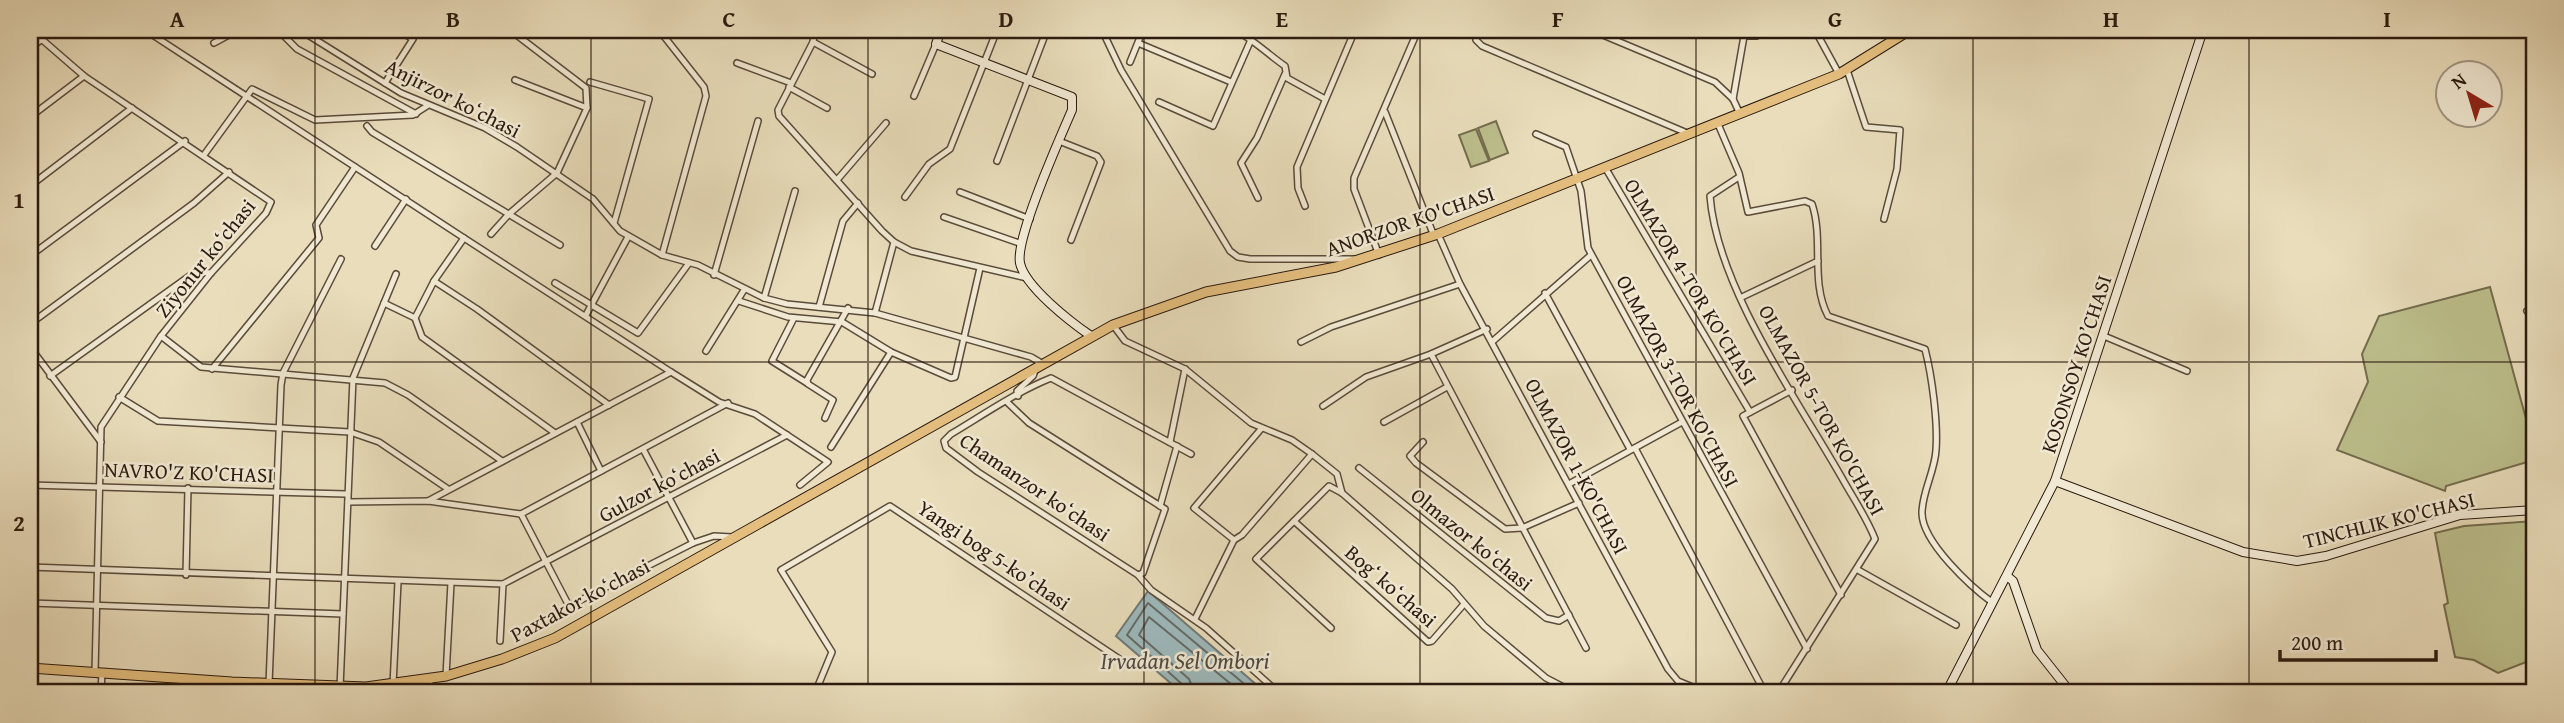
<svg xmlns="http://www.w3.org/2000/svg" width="2564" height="723" font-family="'Gentium Book Plus',serif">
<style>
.green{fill:#bcbf8c;stroke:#746c4e;stroke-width:2}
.water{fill:#9db9bc;stroke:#6f7977;stroke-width:2}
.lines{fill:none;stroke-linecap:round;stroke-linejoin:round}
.shore{stroke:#646a66;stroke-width:2}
.street-casing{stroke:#5a4b3a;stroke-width:8}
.secondary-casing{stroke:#2b1a0f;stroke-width:10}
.primary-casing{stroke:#2b1a0f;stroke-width:11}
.street{stroke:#f1e9d3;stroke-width:5}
.secondary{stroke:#f1e9d3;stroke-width:8}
.primary{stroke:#e4be7e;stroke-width:9}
.grid{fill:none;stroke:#2b1a0f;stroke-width:2;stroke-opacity:0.55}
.labels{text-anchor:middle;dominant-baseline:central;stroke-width:5;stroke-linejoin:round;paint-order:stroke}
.street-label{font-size:21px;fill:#2b1a0f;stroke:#f1e9d3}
.water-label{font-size:23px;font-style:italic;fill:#4d4a43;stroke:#f1e9d3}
.neatline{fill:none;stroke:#2b1a0f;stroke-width:2.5}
.grid-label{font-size:23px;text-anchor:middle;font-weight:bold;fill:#2b1a0f}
</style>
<rect width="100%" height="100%" fill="#e9ddbb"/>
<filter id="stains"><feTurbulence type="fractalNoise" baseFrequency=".00286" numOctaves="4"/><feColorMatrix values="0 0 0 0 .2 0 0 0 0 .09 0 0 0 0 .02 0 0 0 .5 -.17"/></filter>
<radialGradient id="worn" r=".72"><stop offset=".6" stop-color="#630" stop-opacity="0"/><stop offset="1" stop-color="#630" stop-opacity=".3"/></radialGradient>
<g class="green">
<polygon points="1496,121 1508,153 1490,160 1478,128"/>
<polygon points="1476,129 1489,161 1471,167 1459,135"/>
<polygon points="2490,287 2534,448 2534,460 2446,486 2445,491 2337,450 2368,382 2362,354 2379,316"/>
<polygon points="2534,521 2534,659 2498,673 2474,660 2455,657 2444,605 2448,603 2435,533 2464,526"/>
</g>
<polygon class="water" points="1148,591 1266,693 1182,693 1116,636"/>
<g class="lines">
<g class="shore">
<polyline points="1186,693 1183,685 1127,635 1148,603 1255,693"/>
<polyline points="1195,693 1189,679 1139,635 1149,617 1242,693"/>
</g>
<defs>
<g id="street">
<polyline points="31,30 84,76 271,202 266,213 211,273 161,336 101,427 95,672"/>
<polyline points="145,30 464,238 434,281"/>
<polyline points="278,30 297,49 416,114"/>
<polyline points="300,30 401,93 485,128 517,147 593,199 620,231 662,255 698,265 764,298 787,304 875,313 1031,357 1043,364"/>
<polyline points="510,30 586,88 587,108"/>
<polyline points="659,30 704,87 706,96 662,255"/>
<polyline points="803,30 814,36 813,42 872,74"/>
<polyline points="1102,30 1121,70 1230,251 1238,257 1250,259 1354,259"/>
<path d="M1234 30C1248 35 1270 56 1285 66L1287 78 1325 99"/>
<polyline points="1478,30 1476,40 1482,46 1687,133"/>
<polyline points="1591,30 1715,82 1733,99 1740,114"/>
<polyline points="1815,30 1839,74"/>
<polyline points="1744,36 1757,36 1762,30"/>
<polyline points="813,42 778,110 779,116 882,231 894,242 911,251 1027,278"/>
<polyline points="214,43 238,30"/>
<polyline points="1138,43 1231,82"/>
<polyline points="30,48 41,40"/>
<polyline points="1130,62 1143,30"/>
<polyline points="737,63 791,83"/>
<polyline points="1847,70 1866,127 1900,130 1897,169 1884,219"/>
<polyline points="590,82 649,99 614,223"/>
<polyline points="385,83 413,39 398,30"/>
<polyline points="789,87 827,108"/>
<polyline points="914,96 936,44"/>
<polyline points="1733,99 1744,36 1739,30"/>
<polyline points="1159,102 1213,126 1250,42"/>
<polyline points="1385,112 1434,236"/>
<polyline points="30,117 84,76"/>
<path d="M1718 124 1739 173 1748 212 1805 201 1812 204C1824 239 1810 282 1828 316L1925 349C1932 376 1938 422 1936 450 1935 471 1922 492 1922 513 1922 542 1971 587 1993 603"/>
<polyline points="367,126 372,132 560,245"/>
<polyline points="1536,134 1566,147 1581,191 1588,248 1807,649"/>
<polyline points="1059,141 1097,156 1101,162 1071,240"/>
<polyline points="204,155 252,89 315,120 413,115 427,106"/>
<polyline points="997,161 1045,35"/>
<polyline points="1606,169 1750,412"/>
<path d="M1739 177 1710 196C1717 287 1797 399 1842 478 1853 498 1867 518 1875 539L1778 693"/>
<polyline points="837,180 886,123"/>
<polyline points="30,186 132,108"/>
<polyline points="960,192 1030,219"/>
<polyline points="905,197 929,164 950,149 997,30"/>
<polyline points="1258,198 1241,163 1257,138 1285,74"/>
<polyline points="1305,206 1298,188 1297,167 1355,30"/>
<polyline points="944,217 1022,244"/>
<polyline points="491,234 509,214 557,173 587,108 515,80"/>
<polyline points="1438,234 1460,284 1668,669 1678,681 1707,693"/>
<polyline points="464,238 671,372"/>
<polyline points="375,246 406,199"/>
<polyline points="1379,255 1354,189 1354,178 1418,30"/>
<polyline points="30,256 185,141"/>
<polyline points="714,275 758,121"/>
<polyline points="555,283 638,333 689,263"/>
<polyline points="1545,293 1630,449"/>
<polyline points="1742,297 1818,261"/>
<polyline points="764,298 795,191"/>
<polyline points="739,301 788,317 842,322 891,352 951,378 955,377 980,268"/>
<polyline points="384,303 415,318 422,337 555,433"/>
<polyline points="819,307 843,221 858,203"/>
<polyline points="2527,311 2534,307"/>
<polyline points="875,313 894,242"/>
<polyline points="586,315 628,237"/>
<polyline points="415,318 434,281 477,309 609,405"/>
<polyline points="794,318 772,361 807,383"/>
<polyline points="30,324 194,203 229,172"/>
<polyline points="1113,325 1125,341 1185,369 1251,423 1292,440 1312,454 1337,474 1342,493"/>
<polyline points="161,336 201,367 385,383 408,395 502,461"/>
<polyline points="2104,336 2187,371"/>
<polyline points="1493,341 1591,255"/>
<polyline points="1301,342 1331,327 1460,284"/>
<polyline points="30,347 101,442"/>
<polyline points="706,351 744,290"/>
<polyline points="1431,354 1586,648"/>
<polyline points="2533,366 2534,365"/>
<polyline points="212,369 319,238 316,225 355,167"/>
<polyline points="50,376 195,272 211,273"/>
<polyline points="1792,390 1743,416 1841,595"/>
<polyline points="1018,396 1017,391 1033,376 1036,368"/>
<polyline points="119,397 158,421 350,432 379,442 448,489"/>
<path d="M1007 402 1029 423 1165 509 1143 573 1138 575 978 472 946 448 944 441 951 434C983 415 1016 392 1051 378L1191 454"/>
<polyline points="1323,406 1366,377 1431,354 1487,329"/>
<polyline points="825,418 833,400 808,384 807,380 848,308"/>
<polyline points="577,422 601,471"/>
<polyline points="1384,422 1447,387"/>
<polyline points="1261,429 1194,508 1234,540 1242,535 1312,454"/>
<polyline points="1170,442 1185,369"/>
<polyline points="1423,442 1410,456 1416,463 1505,529 1522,528 1579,503"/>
<polyline points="831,447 891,352"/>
<polyline points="1635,448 1765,693"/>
<polyline points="643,449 693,543"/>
<polyline points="1359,468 1546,618 1559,621 1569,615"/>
<polyline points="1569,484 1682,422"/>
<polyline points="30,485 346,494"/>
<polyline points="428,501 671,372 719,402 755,414 828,462 800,485"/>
<polyline points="348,502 428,501 521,514"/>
<polyline points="1160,506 1177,446"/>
<polyline points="521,514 569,606 693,543 714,536 732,537"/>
<polyline points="521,514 728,403"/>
<polyline points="1294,521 1428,642 1432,641 1464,604"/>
<polyline points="30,567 503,584 787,435"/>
<polyline points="1858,570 1956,625"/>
<polyline points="186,575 188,488"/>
<polyline points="1138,575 1151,590 1206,628 1279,693"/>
<polyline points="31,603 343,614"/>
<polyline points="1195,619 1234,540"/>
<polyline points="1331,628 1256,559 1329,486 1342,493 1452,589 1484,626 1546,678 1575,693"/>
<polyline points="500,641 503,584"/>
<polyline points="446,676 451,583"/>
<polyline points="429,679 432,693"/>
<polyline points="269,684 281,385 283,373 341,259"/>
<polyline points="393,685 398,582"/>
<polyline points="340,688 353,378 396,274"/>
<polyline points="101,693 102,672"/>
<polyline points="815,693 832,652 781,570 890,506 1127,664"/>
<polyline points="2525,693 2534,675"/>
</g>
<g id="secondary">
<path d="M941 30 936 44 1072 97V110C1060 138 1015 238 1020 263 1025 287 1072 323 1091 336"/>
<polyline points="2055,481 2243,552 2297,561 2326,556 2460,515 2534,510"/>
<polyline points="2007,576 2013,581 2037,650 2071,693"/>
<polyline points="1946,693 2055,481 2203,30"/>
</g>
<polyline id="primary" points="30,668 232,682 366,687 446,676 502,659 555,638 1113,325 1206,292 1336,267 1438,234 1839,74 1910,30"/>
</defs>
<use href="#street" class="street-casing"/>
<use href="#secondary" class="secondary-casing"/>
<use href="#primary" class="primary-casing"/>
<use href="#street" class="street"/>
<use href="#secondary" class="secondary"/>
<use href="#primary" class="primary"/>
</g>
<path class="grid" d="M315 30V693M591 30V693M868 30V693M1144 30V693M1420 30V693M1696 30V693M1973 30V693M2249 30V693M30 362H2534"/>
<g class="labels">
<g class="street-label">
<text transform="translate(453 98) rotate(27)">Anjirzor koʻchasi</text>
<text transform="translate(1410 221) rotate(-19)">ANORZOR KO'CHASI</text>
<text transform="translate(205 258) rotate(-51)">Ziyonur koʻchasi</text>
<text transform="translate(1691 282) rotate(59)">OLMAZOR 4-TOR KO'CHASI</text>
<text transform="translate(2076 364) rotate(-72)">KOSONSOY KO’CHASI</text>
<text transform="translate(1678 381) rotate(62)">OLMAZOR 3-TOR KO'CHASI</text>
<text transform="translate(1822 410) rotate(61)">OLMAZOR 5-TOR KO'CHASI</text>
<text transform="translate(1577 466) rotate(62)">OLMAZOR 1-KO'CHASI</text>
<text transform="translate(189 472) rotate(2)">NAVRO'Z KO'CHASI</text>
<text transform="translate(659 485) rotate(-28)">Gulzor koʻchasi</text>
<text transform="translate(1035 487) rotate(34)">Chamanzor koʻchasi</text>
<text transform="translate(2389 520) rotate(-14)">TINCHLIK KO'CHASI</text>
<text transform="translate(1472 539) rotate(39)">Olmazor koʻchasi</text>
<text transform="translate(994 555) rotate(34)">Yangi bog 5-koʼchasi</text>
<text transform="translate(1391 586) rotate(41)">Bogʻ koʻchasi</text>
<text transform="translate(580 600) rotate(-28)">Paxtakor koʻchasi</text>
</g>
<g class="water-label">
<text x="1185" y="660">Irvadan Sel Ombori</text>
</g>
</g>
<rect width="2564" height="723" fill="none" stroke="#e9ddbb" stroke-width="77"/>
<g transform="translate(2469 94) rotate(322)"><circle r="33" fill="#f1e9d3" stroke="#a29685" stroke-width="2"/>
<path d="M0-5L12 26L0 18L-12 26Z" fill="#8f2418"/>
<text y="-10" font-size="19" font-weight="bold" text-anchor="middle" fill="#2b1a0f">N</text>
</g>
<path d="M2280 650v10h156v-10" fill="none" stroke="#2b1a0f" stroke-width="3.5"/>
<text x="2291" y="650" font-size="21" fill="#2b1a0f" stroke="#f1e9d3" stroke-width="5" paint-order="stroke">200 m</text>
<rect x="38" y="38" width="2488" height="646" class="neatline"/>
<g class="grid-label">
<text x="177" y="27">A</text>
<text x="453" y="27">B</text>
<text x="729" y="27">C</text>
<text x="1006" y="27">D</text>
<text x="1282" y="27">E</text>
<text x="1558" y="27">F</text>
<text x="1835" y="27">G</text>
<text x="2111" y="27">H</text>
<text x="2387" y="27">I</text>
<text x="19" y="208">1</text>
<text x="19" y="531">2</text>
</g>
<rect width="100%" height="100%" filter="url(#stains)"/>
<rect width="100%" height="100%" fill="url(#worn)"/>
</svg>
